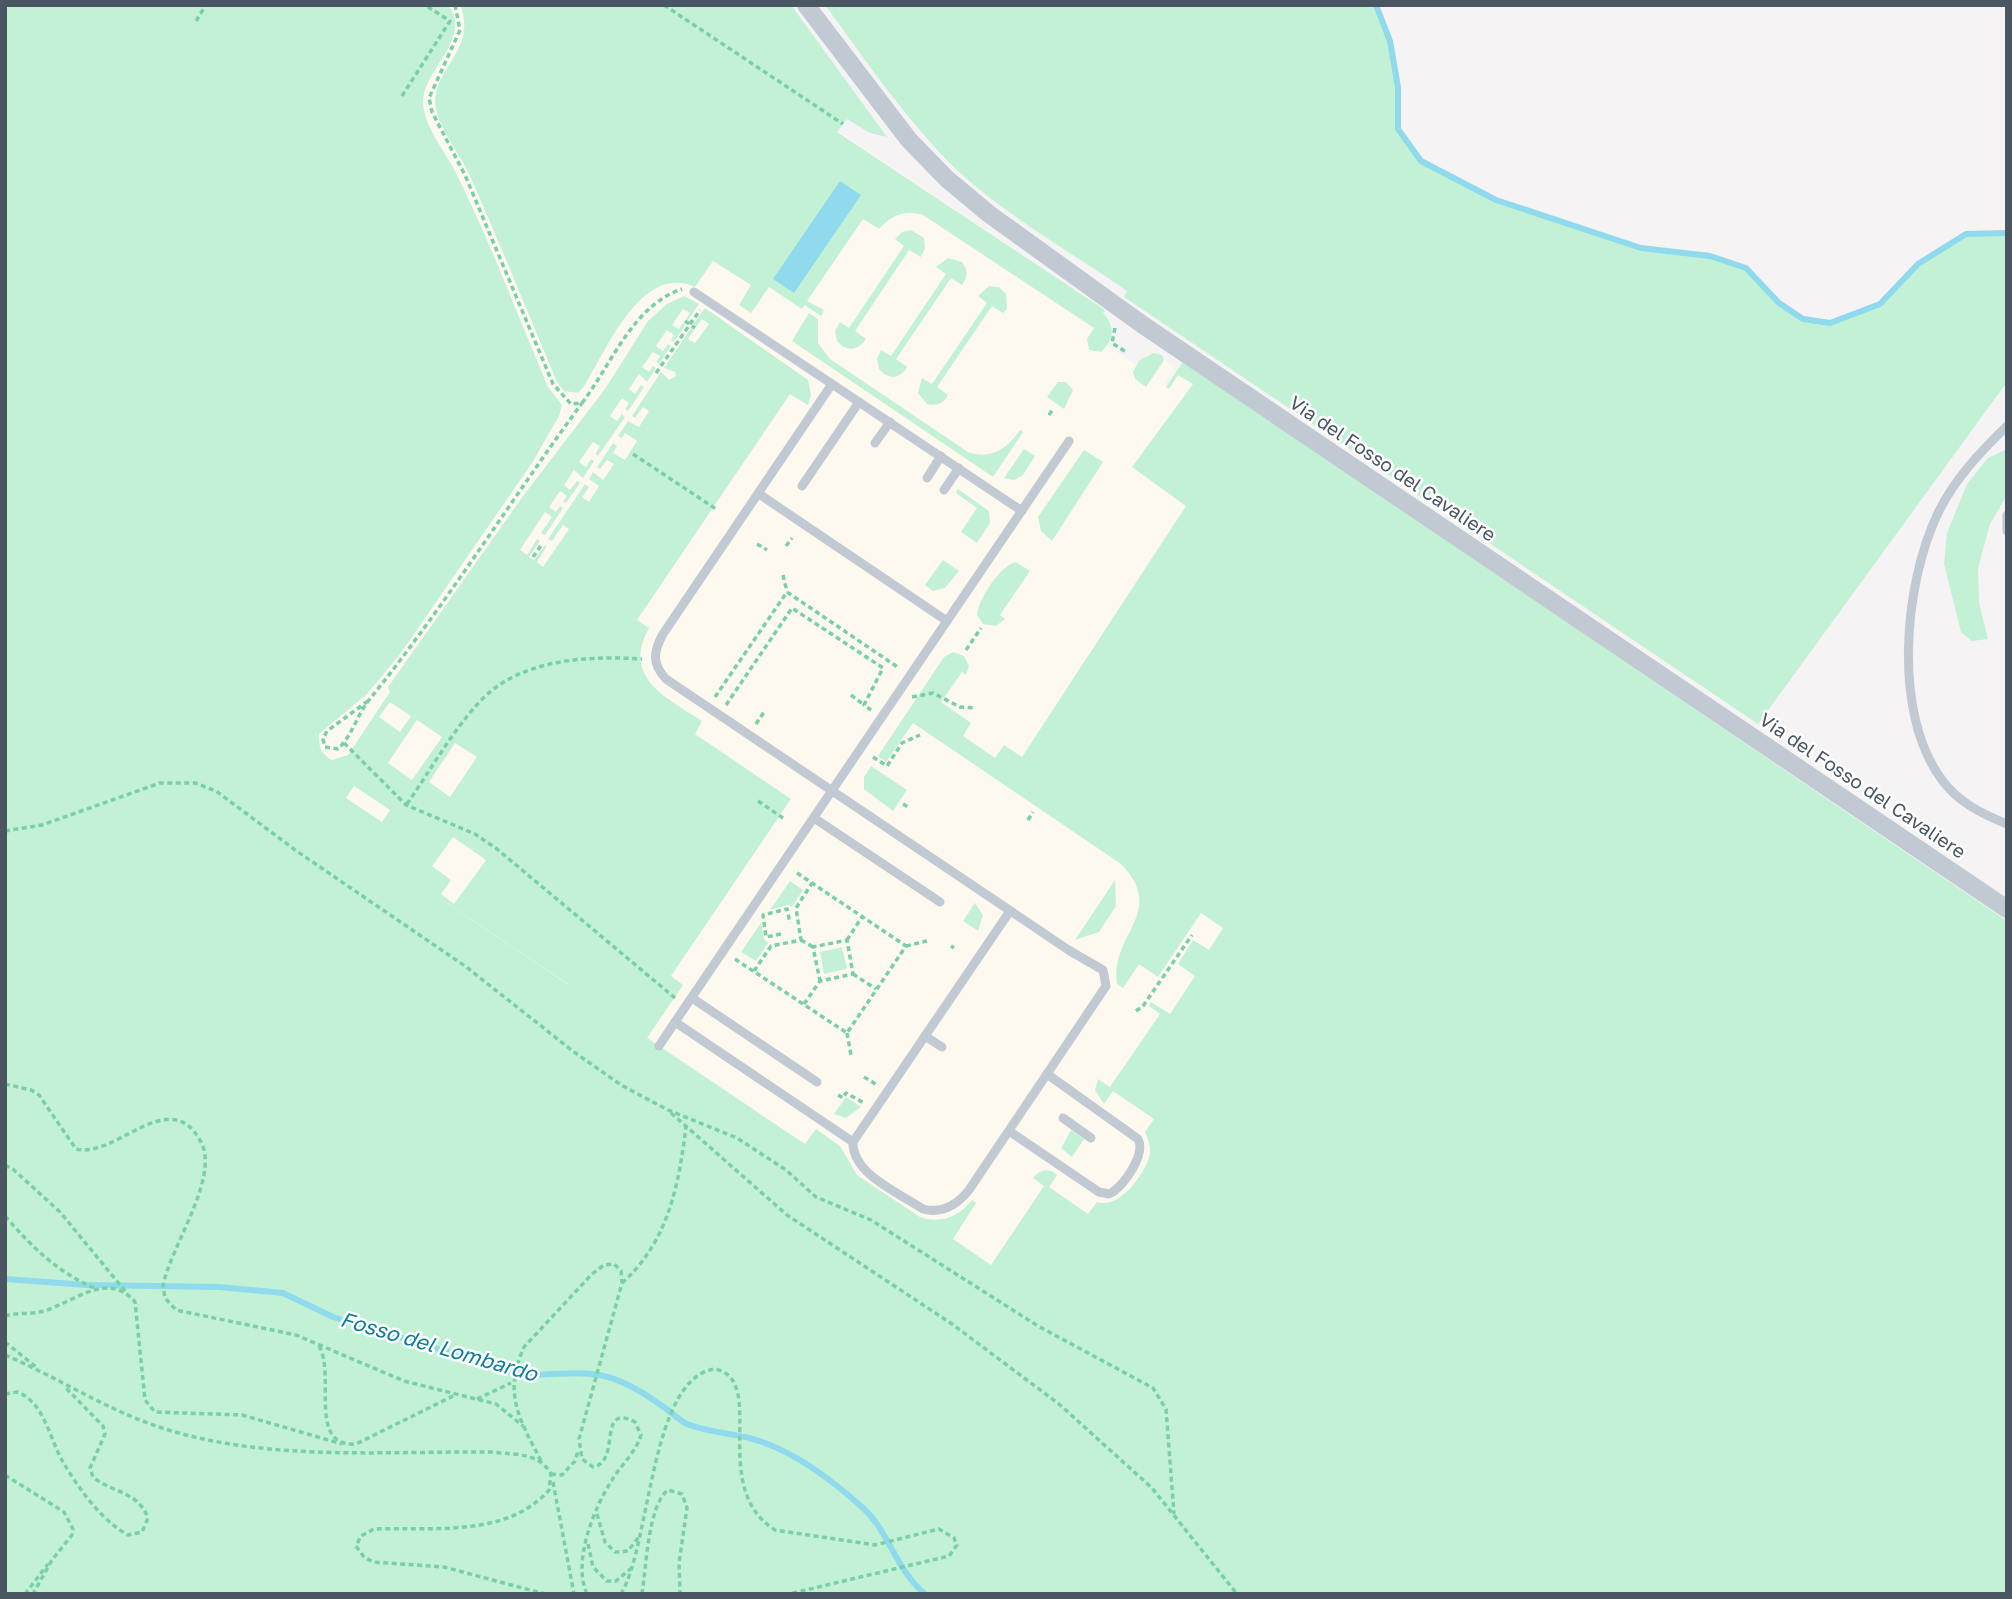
<svg xmlns="http://www.w3.org/2000/svg" width="2012" height="1599" font-family="'Golos Text',sans-serif">
<style>
.commercial{fill:#fdf9ef}
.green{fill:#c3f1d5;fill-rule:evenodd}
.water{fill:#90daee}
.lines{fill:none;stroke-linecap:round;stroke-linejoin:round}
.stream{stroke:#90daee;stroke-width:6}
.path{stroke:#7ad0a6;stroke-width:3.5;stroke-dasharray:5 3.5;stroke-linecap:butt}
.service{stroke:#c1cad2;stroke-width:9}
.minor{stroke:#c1cad2;stroke-width:18}
.labels{text-anchor:middle;dominant-baseline:central;stroke-width:5;stroke-linejoin:round;paint-order:stroke}
.street-label{font-size:19px;fill:#4a5661;stroke:#fff}
.water-label{font-size:21px;font-style:italic;fill:#0c7c9b;stroke:#fff}
</style>
<rect width="100%" height="100%" fill="#f5f3f3"/>
<polygon class="commercial" points="23,5 649,5 1105,310 1103,313 1113,333 1107,345 1136,365 1148,354 1162,355 1160,357 1174,367 1164,386 1169,388 1178,375 1193,384 1568,641 1098,1341 988,1270 463,911 310,812 5,32"/>
<g class="green">
<path d="M5 5H448C474 38 422 70 423 103 424 127 447 154 457 175 491 244 518 316 548 387L562 405 559 416 532 463 401 653 367 694 319 734C319 747 320 753 332 760L348 755 390 692 388 687 523 496 605 389 648 321 667 304 684 296 699 304 688 320 686 319 690 313 683 309 672 325 679 329 683 323 686 324 674 342 671 340 674 335 667 330 656 346 663 351 668 344 671 346 659 364 656 362 660 356 653 352 642 367 649 372 653 366 656 368 647 382 639 374 629 389 635 394 641 385 644 387 628 411 625 409 629 403 622 398 610 416 617 421 622 414 625 417 598 456 595 454 600 446 593 442 579 462 586 467 591 459 594 461 583 478 574 470 564 485 570 490 577 481 580 483 566 503 563 501 567 496 560 491 549 507 556 512 560 506 563 508 545 535 541 533 552 517 545 512 520 550 527 555 537 539 540 541 529 557 534 560 545 545 547 546 537 562 543 567 569 529 563 525 552 541 548 539 585 484 589 487 582 497 589 502 599 486 589 479 593 472 603 480 614 464 607 460 600 469 597 467 613 443 617 446 613 453 625 460 637 441 625 433 622 438 618 436 628 421 639 427 649 411 643 407 635 418 632 416 661 372 669 380 676 376 675 372 664 368 691 328 694 330 688 339 695 343 709 324 702 319 696 327 693 324 705 308 808 380 811 395 808 405 790 394 637 620 649 628C621 678 667 698 702 721L695 734 791 799 671 976 683 985 647 1038 805 1144 816 1129 840 1146 857 1175 920 1217C940 1224 959 1217 972 1200L976 1203 953 1239 991 1265 1044 1186 1033 1178C1040 1170 1048 1167 1057 1175L1049 1187 1088 1214 1097 1202C1119 1210 1146 1173 1150 1154 1151 1146 1148 1139 1145 1132L1154 1119 1113 1091 1104 1104 1095 1090 1098 1079 1110 1087 1160 1014 1149 1006 1151 1002 1170 1014 1195 976 1178 964 1193 940 1209 950 1223 928 1201 913 1158 977 1139 964 1123 988 1117 984C1109 935 1168 912 1121 864L913 723 886 762 878 756 944 657 953 652 964 656 969 666 966 675 962 672 941 702 971 723 963 736 995 758 1004 745 1022 757 1186 506 1132 467 1193 384 1178 375 1169 389 1166 387 1183 362 2007 921V1594H5ZM390 702 411 716 400 732 379 717ZM417 720 442 737 412 780 388 763ZM455 743 477 757 450 797 429 782ZM354 786 390 810 382 822 346 798ZM453 837 486 860 454 904 441 894 451 880 432 866ZM375 855 568 984H567Z"/>
<path d="M460 5H791L887 137 870 133 847 119 837 132 1105 310 1103 313C1116 327 1114 340 1101 352L1089 350 1087 339 1094 328 923 215C904 210 892 215 879 229L863 219 807 301 824 310 821 316 805 305 802 309 769 287 751 313 739 305 751 285 713 261 695 287C642 263 607 349 585 385L578 393 564 391 557 382C528 313 500 244 470 176 460 154 441 132 436 109 428 71 479 51 460 5Z"/>
<path d="M825 5H1376L1390 41 1398 87V129L1421 161 1497 200 1641 248 1710 256 1746 268 1779 303 1803 319 1830 323 1880 304 1918 264 1966 234 2007 233V382L1758 724 1124 297 1127 291C1071 252 1005 215 956 169 906 120 866 61 825 5Z"/>
<path d="M911 230 924 238 925 248 921 257 909 250 855 331 866 339C858 351 846 352 837 341L835 331 840 322 849 328 904 246 895 239 902 232Z"/>
<path d="M948 258 962 262C968 269 968 277 962 285L951 278 896 359 907 367C901 379 888 380 879 369L877 359 881 350 891 356 946 274 936 267Z"/>
<path d="M989 286 999 287 1006 294 1007 309 1003 313 992 306 937 387 948 395C943 404 937 406 927 404L918 393 922 378 932 384 987 303 978 296Z"/>
<path d="M809 313 818 319V343L830 359 968 452C991 460 1007 449 1020 430L1023 432 993 477 792 341Z"/>
<polygon points="1153,353 1162,355 1164,360 1146,387 1135,379 1133,372 1139,361"/>
<polygon points="1058,382 1066,382 1073,390 1064,409 1047,397"/>
<polygon points="1024,449 1035,456 1023,475 1014,480 1004,478"/>
<polygon points="2007,449 2007,495 1990,524 1978,568 1979,603 1988,639 1972,641 1961,632 1944,564 1947,533 1967,484 1988,458"/>
<polygon points="1084,450 1103,462 1052,541 1041,531 1038,517"/>
<polygon points="958,489 989,511 990,523 977,543 961,532 977,508 956,493"/>
<polygon points="943,560 959,571 945,588 933,591 925,585"/>
<path d="M1016 562 1030 571 1000 615 1005 619 996 626 983 624 977 615C978 600 1000 565 1016 562Z"/>
<polygon points="871,766 907,790 893,811 864,789 864,777"/>
<polygon points="1115,880 1116,906 1099,932 1075,940"/>
<polygon points="790,881 803,890 792,907 788,905 770,910"/>
<polygon points="975,903 983,915 978,931 963,921"/>
<polygon points="761,923 764,939 768,943 756,961 741,952"/>
<polygon points="842,947 847,969 824,974 820,952"/>
<polygon points="846,1097 861,1107 846,1118 834,1114"/>
<polygon points="1071,1130 1084,1139 1072,1157 1061,1148"/>
</g>
<polygon class="water" points="840,181 861,195 794,293 773,279"/>
<g class="lines">
<g class="stream">
<polyline points="1376,5 1390,41 1398,87 1398,129 1421,161 1496,200 1641,248 1710,256 1746,268 1779,303 1803,319 1830,323 1880,304 1918,264 1966,234 2007,233"/>
<path d="M5 1279 87 1285 219 1287 283 1293 333 1317 514 1372C544 1379 570 1369 599 1375 623 1379 646 1394 665 1408 672 1413 679 1420 687 1424 707 1432 728 1433 749 1438 789 1448 832 1480 863 1508 889 1531 895 1569 925 1594"/>
</g>
<g class="path">
<path d="M455 5 460 30 429 98 432 112 465 175 553 384 571 404 582 403C612 364 632 306 682 289"/>
<polyline points="664,5 843,124"/>
<polyline points="196,21 206,5"/>
<polyline points="402,96 450,21 425,5"/>
<polyline points="685,321 695,328"/>
<polyline points="1115,328 1112,343 1126,352"/>
<polyline points="656,373 700,310"/>
<polyline points="1049,415 1053,409"/>
<polyline points="633,454 716,509"/>
<polyline points="757,544 767,550"/>
<polyline points="786,546 792,538"/>
<polyline points="533,557 542,544"/>
<polyline points="783,575 787,592"/>
<polyline points="966,650 981,628"/>
<polyline points="851,695 864,705"/>
<polyline points="715,697 787,592 899,668"/>
<polyline points="912,697 933,693 960,707 975,708"/>
<path d="M368 701 327 731 323 739 325 747 338 749C352 736 357 715 369 700 446 605 510 501 582 403"/>
<polyline points="726,705 792,608 883,668 864,705 871,710"/>
<polyline points="756,724 764,712"/>
<polyline points="344,743 406,805 475,834 497,849 675,998"/>
<polyline points="873,757 887,766 902,743 920,735"/>
<polyline points="758,801 783,818"/>
<path d="M407 804C430 771 461 716 491 691 532 658 592 656 642 659"/>
<polyline points="903,804 910,808"/>
<polyline points="1028,820 1033,812"/>
<polyline points="5,831 42,825 160,783 195,783 216,791 298,852 465,966 574,1052 621,1085 668,1110 737,1138 786,1170 816,1197 871,1220 1038,1326 1153,1388 1166,1409 1174,1514"/>
<polyline points="781,934 766,937 763,915 787,909 790,923"/>
<polyline points="801,940 813,947"/>
<polyline points="847,940 862,917"/>
<polyline points="906,946 927,941"/>
<polyline points="951,946 954,948"/>
<polyline points="735,959 847,1033 906,946 794,871"/>
<polyline points="754,971 771,946 801,940 796,908 812,883"/>
<polyline points="853,974 876,989"/>
<polyline points="804,1004 820,981 853,974 847,940 813,947 820,981"/>
<polyline points="1136,1011 1143,1006 1192,935"/>
<polyline points="847,1033 851,1055"/>
<polyline points="864,1077 877,1085"/>
<path d="M5 1084 31 1090 39 1095 76 1149C116 1159 170 1083 201 1142 220 1178 170 1247 163 1286L165 1298 176 1310 296 1335 404 1381 496 1404 523 1426"/>
<polyline points="838,1095 843,1098 846,1093 864,1103"/>
<polyline points="671,1113 787,1215 952,1324 1059,1404 1152,1488 1237,1594"/>
<polyline points="5,1165 14,1170 60,1212 125,1291"/>
<path d="M5 1216C32 1247 56 1271 94 1288"/>
<path d="M622 1283C668 1242 679 1185 686 1126"/>
<path d="M5 1316C18 1312 31 1315 44 1311 74 1302 108 1270 135 1302L145 1400 155 1412 242 1415 342 1444"/>
<polyline points="5,1342 36,1367"/>
<path d="M319 1346C336 1374 307 1448 356 1444L455 1395"/>
<path d="M5 1355C57 1377 105 1409 159 1427 265 1462 383 1451 492 1452 515 1455 539 1452 551 1474L549 1490C507 1538 432 1527 374 1529L361 1536 356 1546 364 1557 373 1562 444 1567 545 1594"/>
<path d="M5 1394 17 1392C44 1401 50 1440 63 1462 79 1489 101 1520 128 1535L142 1532 148 1518C138 1491 112 1493 93 1477L90 1468 105 1434 103 1426 66 1388"/>
<polyline points="477,1399 511,1383"/>
<path d="M541 1461C519 1418 503 1394 524 1347L592 1274 604 1265 614 1264 621 1271 622 1283 579 1439 582 1459 593 1467C622 1462 596 1402 635 1422L641 1435C636 1452 621 1465 612 1480 594 1508 572 1562 587 1594"/>
<polyline points="551,1474 562,1475 575,1461 578,1451"/>
<polyline points="5,1475 64,1512 73,1529 72,1535 52,1560 33,1594"/>
<polyline points="553,1482 574,1594"/>
<polyline points="597,1514 605,1542 615,1552 628,1551 641,1534"/>
<polyline points="588,1544 593,1567 607,1581 616,1581 634,1566"/>
<polyline points="25,1594 48,1564"/>
<path d="M621 1594C651 1544 650 1377 715 1369 769 1380 707 1487 775 1530L875 1545 939 1529 954 1538 957 1545 949 1556 789 1594"/>
<path d="M642 1594C646 1569 648 1505 668 1490L682 1494 687 1508 679 1563 680 1594"/>
</g>
<g class="service">
<polyline points="694,292 832,384"/>
<path d="M2007 426C1980 452 1954 480 1938 513 1904 584 1892 713 1942 780 1958 802 1982 814 2007 824"/>
<polyline points="875,443 890,422"/>
<polyline points="927,478 941,456"/>
<polyline points="802,486 859,402"/>
<polyline points="944,490 959,468"/>
<polyline points="759,494 947,621"/>
<polyline points="2007,515 2007,531"/>
<polyline points="814,818 940,902"/>
<path d="M1010 911 853 1142C852 1174 899 1193 923 1209 942 1214 957 1205 969 1190L1106 986 1103 970 1070 951 666 679C652 664 653 652 663 634L832 384 1022 511"/>
<polyline points="692,998 817,1082"/>
<polyline points="925,1036 942,1047"/>
<polyline points="659,1046 675,1022"/>
<polyline points="1063,1118 1091,1138"/>
<path d="M1009 1131 1099 1192 1109 1194C1124 1187 1146 1154 1138 1139L1047 1074"/>
<polyline points="853,1142 675,1022 1069,441"/>
</g>
<polyline class="minor" points="806,5 909,140 947,179 989,214 1143,325 2007,909"/>
</g>
<g class="labels">
<g class="street-label">
<text transform="translate(1393 468) rotate(34)">Via del Fosso del Cavaliere</text>
<text transform="translate(1863 785) rotate(34)">Via del Fosso del Cavaliere</text>
</g>
<g class="water-label">
<text transform="translate(439 1346) rotate(16)">Fosso del Lombardo</text>
</g>
</g>
<rect width="2012" height="1599" fill="none" stroke="#4a5661" stroke-width="14"/>
</svg>
